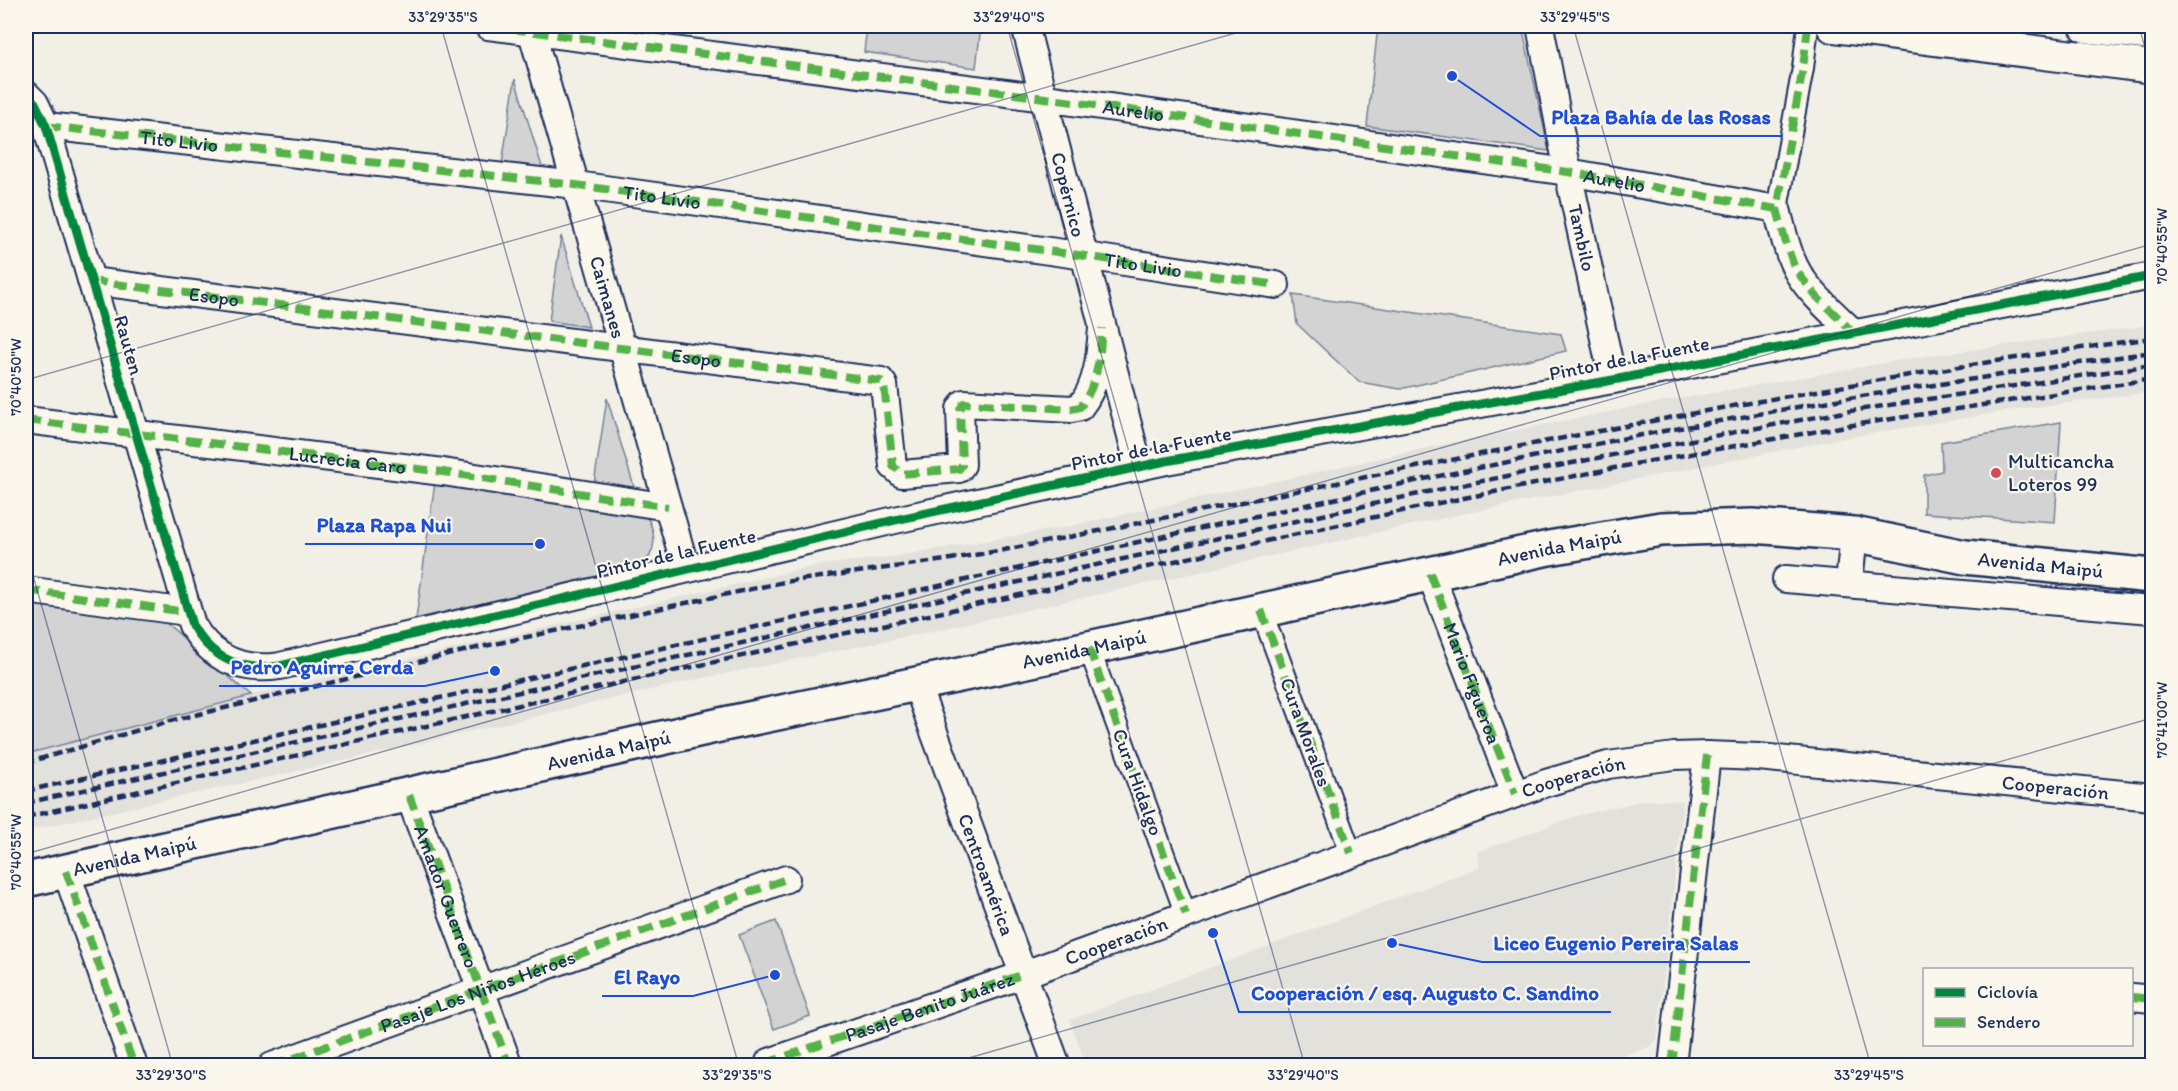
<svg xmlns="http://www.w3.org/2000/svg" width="2178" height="1091" font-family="Itim,sans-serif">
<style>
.built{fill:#e2e1dc}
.green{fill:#d2d3d2;stroke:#768198;stroke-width:1.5}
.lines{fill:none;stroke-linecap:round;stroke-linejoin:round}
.pedestrian-casing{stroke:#1b2f5e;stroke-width:24}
.minor-casing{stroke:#1b2f5e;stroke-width:30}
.tertiary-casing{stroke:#1b2f5e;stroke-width:36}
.secondary-casing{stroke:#1b2f5e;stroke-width:38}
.pedestrian{stroke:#fbf7ec;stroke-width:20}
.minor{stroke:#fbf7ec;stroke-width:26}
.tertiary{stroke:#fbf7ec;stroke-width:32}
.secondary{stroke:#fbf7ec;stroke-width:33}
.rail{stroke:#1b2f5e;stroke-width:4.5;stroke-dasharray:9 4.5;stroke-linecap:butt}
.quiet{stroke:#55b248;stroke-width:8;stroke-dasharray:15 8;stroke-linecap:butt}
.cycleway-casing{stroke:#fbf7ec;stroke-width:13}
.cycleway{stroke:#00873e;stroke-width:9}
.ticks{fill:none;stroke:#1b2f5e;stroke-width:1.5;stroke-opacity:0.45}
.poi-dot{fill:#d1495b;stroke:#fbf7ec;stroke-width:2}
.labels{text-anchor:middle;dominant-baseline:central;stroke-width:4.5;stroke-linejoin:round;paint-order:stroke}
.street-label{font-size:20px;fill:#1b2f5e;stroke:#fbf7ec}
.poi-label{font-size:20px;fill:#1b2f5e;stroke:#fbf7ec;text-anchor:start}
.leader{fill:none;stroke:#1d4ed8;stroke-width:2}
.callout-dot{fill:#1d4ed8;stroke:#fbf7ec;stroke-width:2}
.callout-label{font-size:21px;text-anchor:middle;font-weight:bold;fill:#1d4ed8;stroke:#fbf7ec;stroke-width:4.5;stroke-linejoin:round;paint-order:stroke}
.neatline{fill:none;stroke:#1b2f5e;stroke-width:2}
.ticks-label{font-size:15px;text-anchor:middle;fill:#1b2f5e}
</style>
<rect width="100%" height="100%" fill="#f2efe6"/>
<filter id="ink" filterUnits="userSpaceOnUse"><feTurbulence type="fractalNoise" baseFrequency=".0167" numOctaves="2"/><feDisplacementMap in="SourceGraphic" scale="12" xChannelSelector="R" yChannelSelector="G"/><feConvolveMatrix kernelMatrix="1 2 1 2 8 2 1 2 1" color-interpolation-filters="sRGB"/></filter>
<g filter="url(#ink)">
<g class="built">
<polygon points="2152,325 2152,392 2013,410 1838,439 1457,515 909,636 689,681 356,758 26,831 26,754 264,692 820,565 897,556 1066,527 1440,445 1644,405 1913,358"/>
<polygon points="1645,800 1683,801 1657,1039 1649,1047 1592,1066 1086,1065 1070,1020 1480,867 1477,852 1576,816"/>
<polygon points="26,1030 38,1065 26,1065"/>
</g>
<g class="green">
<polygon points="867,26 981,26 976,68 864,52"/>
<polygon points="1378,26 1522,26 1549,151 1367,126"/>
<polygon points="515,79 543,170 502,164"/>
<polygon points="561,236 589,327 549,321"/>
<polygon points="1293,295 1561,334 1566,351 1400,389 1359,382 1297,324"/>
<polygon points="607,398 635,490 594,484"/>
<polygon points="2061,422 2055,522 1924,513 1924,475 1942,471 1941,442"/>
<path d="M435 482 645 514C657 532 658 553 640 567L416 619Z"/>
<polygon points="26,602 165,622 251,696 26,754"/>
<polygon points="776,921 810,1016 774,1029 739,935"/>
</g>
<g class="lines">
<defs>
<g id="pedestrian">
<polyline points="1777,209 1803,68 1808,26"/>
<polyline points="1261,610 1351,853"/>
<polyline points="1089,648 1186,915"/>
</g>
<g id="minor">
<path d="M488 26 1045 98 1568 172 1777 209C1782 228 1786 249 1795 267 1805 289 1836 316 1854 333"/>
<path id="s1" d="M530 26 686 569"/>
<path id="s2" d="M1025 26 1139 467"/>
<path id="s3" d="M1540 26 1568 172 1613 380"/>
<path d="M26 94 35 103 46 126 192 625C211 658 241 672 280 666L895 520 1166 461 1613 380 2152 276"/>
<path id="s4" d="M46 126 576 185 1085 256 1276 285"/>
<path d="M91 281 881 381 884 385 893 466 902 474 959 469 962 465 960 409 964 403 1071 409 1080 407C1098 385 1100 355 1102 328"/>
<polyline points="26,420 443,472 668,507"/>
<polyline points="1430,573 1515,794"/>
<polyline points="1786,579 2152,610"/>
<polyline points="1849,583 1854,534"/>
<polyline points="26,590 187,612"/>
<path id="s5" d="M916 683 1057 1066"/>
<path id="s6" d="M409 795 509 1066"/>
<polyline points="66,871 134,1066"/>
<polyline points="2132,997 2152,999"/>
<path id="s7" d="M272 1066 786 879"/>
<path id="s8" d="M770 1066 769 1062 1011 979 1546 783 1608 765 1674 756 1707 755 1759 757 2152 797"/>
<polyline points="1672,1066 1707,755"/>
</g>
<g id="tertiary">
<polyline points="1833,26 2152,67"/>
<polyline points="2086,26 2152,34"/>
</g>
<g id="secondary">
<path id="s9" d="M26 880 729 723 1089 648 1549 548 1661 529 1753 526 1854 534 1965 557 2152 576"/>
</g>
</defs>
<use href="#pedestrian" class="pedestrian-casing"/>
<use href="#minor" class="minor-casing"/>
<use href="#tertiary" class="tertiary-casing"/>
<use href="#secondary" class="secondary-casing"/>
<use href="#pedestrian" class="pedestrian"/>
<use href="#minor" class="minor"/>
<use href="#tertiary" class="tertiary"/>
<use href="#secondary" class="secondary"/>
<g class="rail">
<path d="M26 763 166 722 485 646 784 582 945 560 1004 550C1386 474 1767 391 2152 338"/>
<polyline points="26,791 952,583 1429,478 1636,436 1842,399 2152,352"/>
<polyline points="26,803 497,697 1432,491 1638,450 1844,412 2152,365"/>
<polyline points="26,817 501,709 1434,504 1640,463 1846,426 2152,379"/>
</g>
<g class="quiet">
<path id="s10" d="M488 26 1045 98 1568 172 1777 209"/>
<polyline points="1808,26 1803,68 1777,209 1786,243 1795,269 1817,297 1854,333"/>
<polyline points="46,126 576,185 1085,256 1276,285"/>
<path id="s11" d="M91 281 881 381 884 385 893 466 902 474 959 469 962 465 960 409 964 403 1071 409 1080 407C1098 385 1100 355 1102 328"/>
<path id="s12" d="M26 420 443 472 668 507"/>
<path id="s13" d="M1430 573 1515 794"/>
<polyline points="26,590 187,612"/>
<polyline points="1261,610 1351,853"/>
<polyline points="1089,648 1186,915"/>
<polyline points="409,795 509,1066"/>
<polyline points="66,871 134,1066"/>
<polyline points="2132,997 2152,999"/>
<polyline points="272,1066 786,879"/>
<path id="s14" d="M770 1066 769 1062 1024 974"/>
<polyline points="1672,1066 1707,755"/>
</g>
<defs>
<path id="cycleway" d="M26 94 35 103 46 126 192 625C211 658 241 672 280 666L895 520 1166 461 1613 380 2152 276"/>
</defs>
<use href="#cycleway" class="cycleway-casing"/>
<use href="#cycleway" class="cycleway"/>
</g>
</g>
<path class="ticks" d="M441 26 739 1066M1007 26 1305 1066M1573 26 1871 1066M2139 26 2152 74M26 380 1260 26M26 551 173 1066M26 854 2152 244M941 1066 2152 718"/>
<circle class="poi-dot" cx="1996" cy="473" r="6"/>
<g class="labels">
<g class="street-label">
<text stroke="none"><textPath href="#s10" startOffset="651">Aurelio</textPath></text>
<text stroke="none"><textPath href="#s4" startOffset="134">Tito Livio</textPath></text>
<text stroke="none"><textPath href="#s10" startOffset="1137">Aurelio</textPath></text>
<text stroke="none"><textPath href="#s2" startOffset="174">Copérnico</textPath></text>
<text stroke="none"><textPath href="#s4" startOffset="620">Tito Livio</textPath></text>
<text stroke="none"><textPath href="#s3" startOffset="216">Tambilo</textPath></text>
<text stroke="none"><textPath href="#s4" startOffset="1106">Tito Livio</textPath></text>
<text stroke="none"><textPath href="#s11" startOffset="124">Esopo</textPath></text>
<text stroke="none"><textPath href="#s1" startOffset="282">Caimanes</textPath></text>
<text transform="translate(129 345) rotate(74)">Rauten</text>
<text stroke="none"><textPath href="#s11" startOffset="610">Esopo</textPath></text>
<text transform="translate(1629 358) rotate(-11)">Pintor de la Fuente</text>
<text transform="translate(1151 448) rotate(-11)">Pintor de la Fuente</text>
<text stroke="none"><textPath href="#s12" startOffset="324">Lucrecia Caro</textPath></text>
<text stroke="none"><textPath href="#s9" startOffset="1569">Avenida Maipú</textPath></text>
<text transform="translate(676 553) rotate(-13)">Pintor de la Fuente</text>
<text stroke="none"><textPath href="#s9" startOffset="2055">Avenida Maipú</textPath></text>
<text stroke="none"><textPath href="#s9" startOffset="1083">Avenida Maipú</textPath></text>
<text stroke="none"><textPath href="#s13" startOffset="118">Mario Figueroa</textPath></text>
<text transform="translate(1306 732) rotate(70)">Cura Morales</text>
<text stroke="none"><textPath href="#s9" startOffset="597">Avenida Maipú</textPath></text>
<text stroke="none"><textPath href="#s8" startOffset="858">Cooperación</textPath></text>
<text transform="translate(1138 782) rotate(70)">Cura Hidalgo</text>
<text stroke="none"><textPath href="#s8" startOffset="1344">Cooperación</textPath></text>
<text stroke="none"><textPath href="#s9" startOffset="111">Avenida Maipú</textPath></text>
<text stroke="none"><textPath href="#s5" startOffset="204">Centroamérica</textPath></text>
<text stroke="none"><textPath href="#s6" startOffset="108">Amador Guerrero</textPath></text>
<text stroke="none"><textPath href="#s8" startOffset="372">Cooperación</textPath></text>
<text stroke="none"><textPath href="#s7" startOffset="219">Pasaje Los Niños Héroes</textPath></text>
<text stroke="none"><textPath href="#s14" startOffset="174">Pasaje Benito Juárez</textPath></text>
</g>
<g class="poi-label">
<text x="2008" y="461">Multicancha<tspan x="2008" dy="23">Loteros 99</tspan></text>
</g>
</g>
<path class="leader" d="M1452 76L1540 136H1783M540 544L463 544H305M495 671L425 686H219M1392 943L1482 962H1750M775 975L693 996H602M1213 933L1239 1012H1611"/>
<g class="callout-dot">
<circle cx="1452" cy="76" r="6"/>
<circle cx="540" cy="544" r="6"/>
<circle cx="495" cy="671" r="6"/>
<circle cx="1392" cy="943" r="6"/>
<circle cx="775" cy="975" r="6"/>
<circle cx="1213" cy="933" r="6"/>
</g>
<g class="callout-label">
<text x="1661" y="124">Plaza Bahía de las Rosas</text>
<text x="384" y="532">Plaza Rapa Nui</text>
<text x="322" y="674">Pedro Aguirre Cerda</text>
<text x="1616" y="950">Liceo Eugenio Pereira Salas</text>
<text x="647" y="984">El Rayo</text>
<text x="1425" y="1000">Cooperación / esq. Augusto C. Sandino</text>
</g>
<rect width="2178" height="1091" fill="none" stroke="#fbf7ec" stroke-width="66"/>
<rect x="1923" y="968" width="210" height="78" fill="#fbf7ec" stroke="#a1a7b3" stroke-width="1.5"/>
<rect x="1935" y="988" width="30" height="9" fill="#00873e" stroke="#a1a7b3" stroke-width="1.5"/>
<text x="1977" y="998" font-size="18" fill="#1b2f5e">Ciclovía</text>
<rect x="1935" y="1018" width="30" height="9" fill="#55b248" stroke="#a1a7b3" stroke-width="1.5"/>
<text x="1977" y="1028" font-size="18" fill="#1b2f5e">Sendero</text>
<rect x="33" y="33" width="2112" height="1025" class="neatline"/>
<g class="ticks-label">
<text x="443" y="22">33°29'35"S</text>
<text x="1009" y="22">33°29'40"S</text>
<text x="1575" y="22">33°29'45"S</text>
<text transform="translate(2162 246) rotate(-90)" y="5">70°40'55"W</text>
<text transform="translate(16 377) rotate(-90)" y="5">70°40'50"W</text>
<text transform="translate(2162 720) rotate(-90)" y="5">70°41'00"W</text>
<text transform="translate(16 852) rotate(-90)" y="5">70°40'55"W</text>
<text x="171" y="1080">33°29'30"S</text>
<text x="737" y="1080">33°29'35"S</text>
<text x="1303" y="1080">33°29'40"S</text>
<text x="1869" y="1080">33°29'45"S</text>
</g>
</svg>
